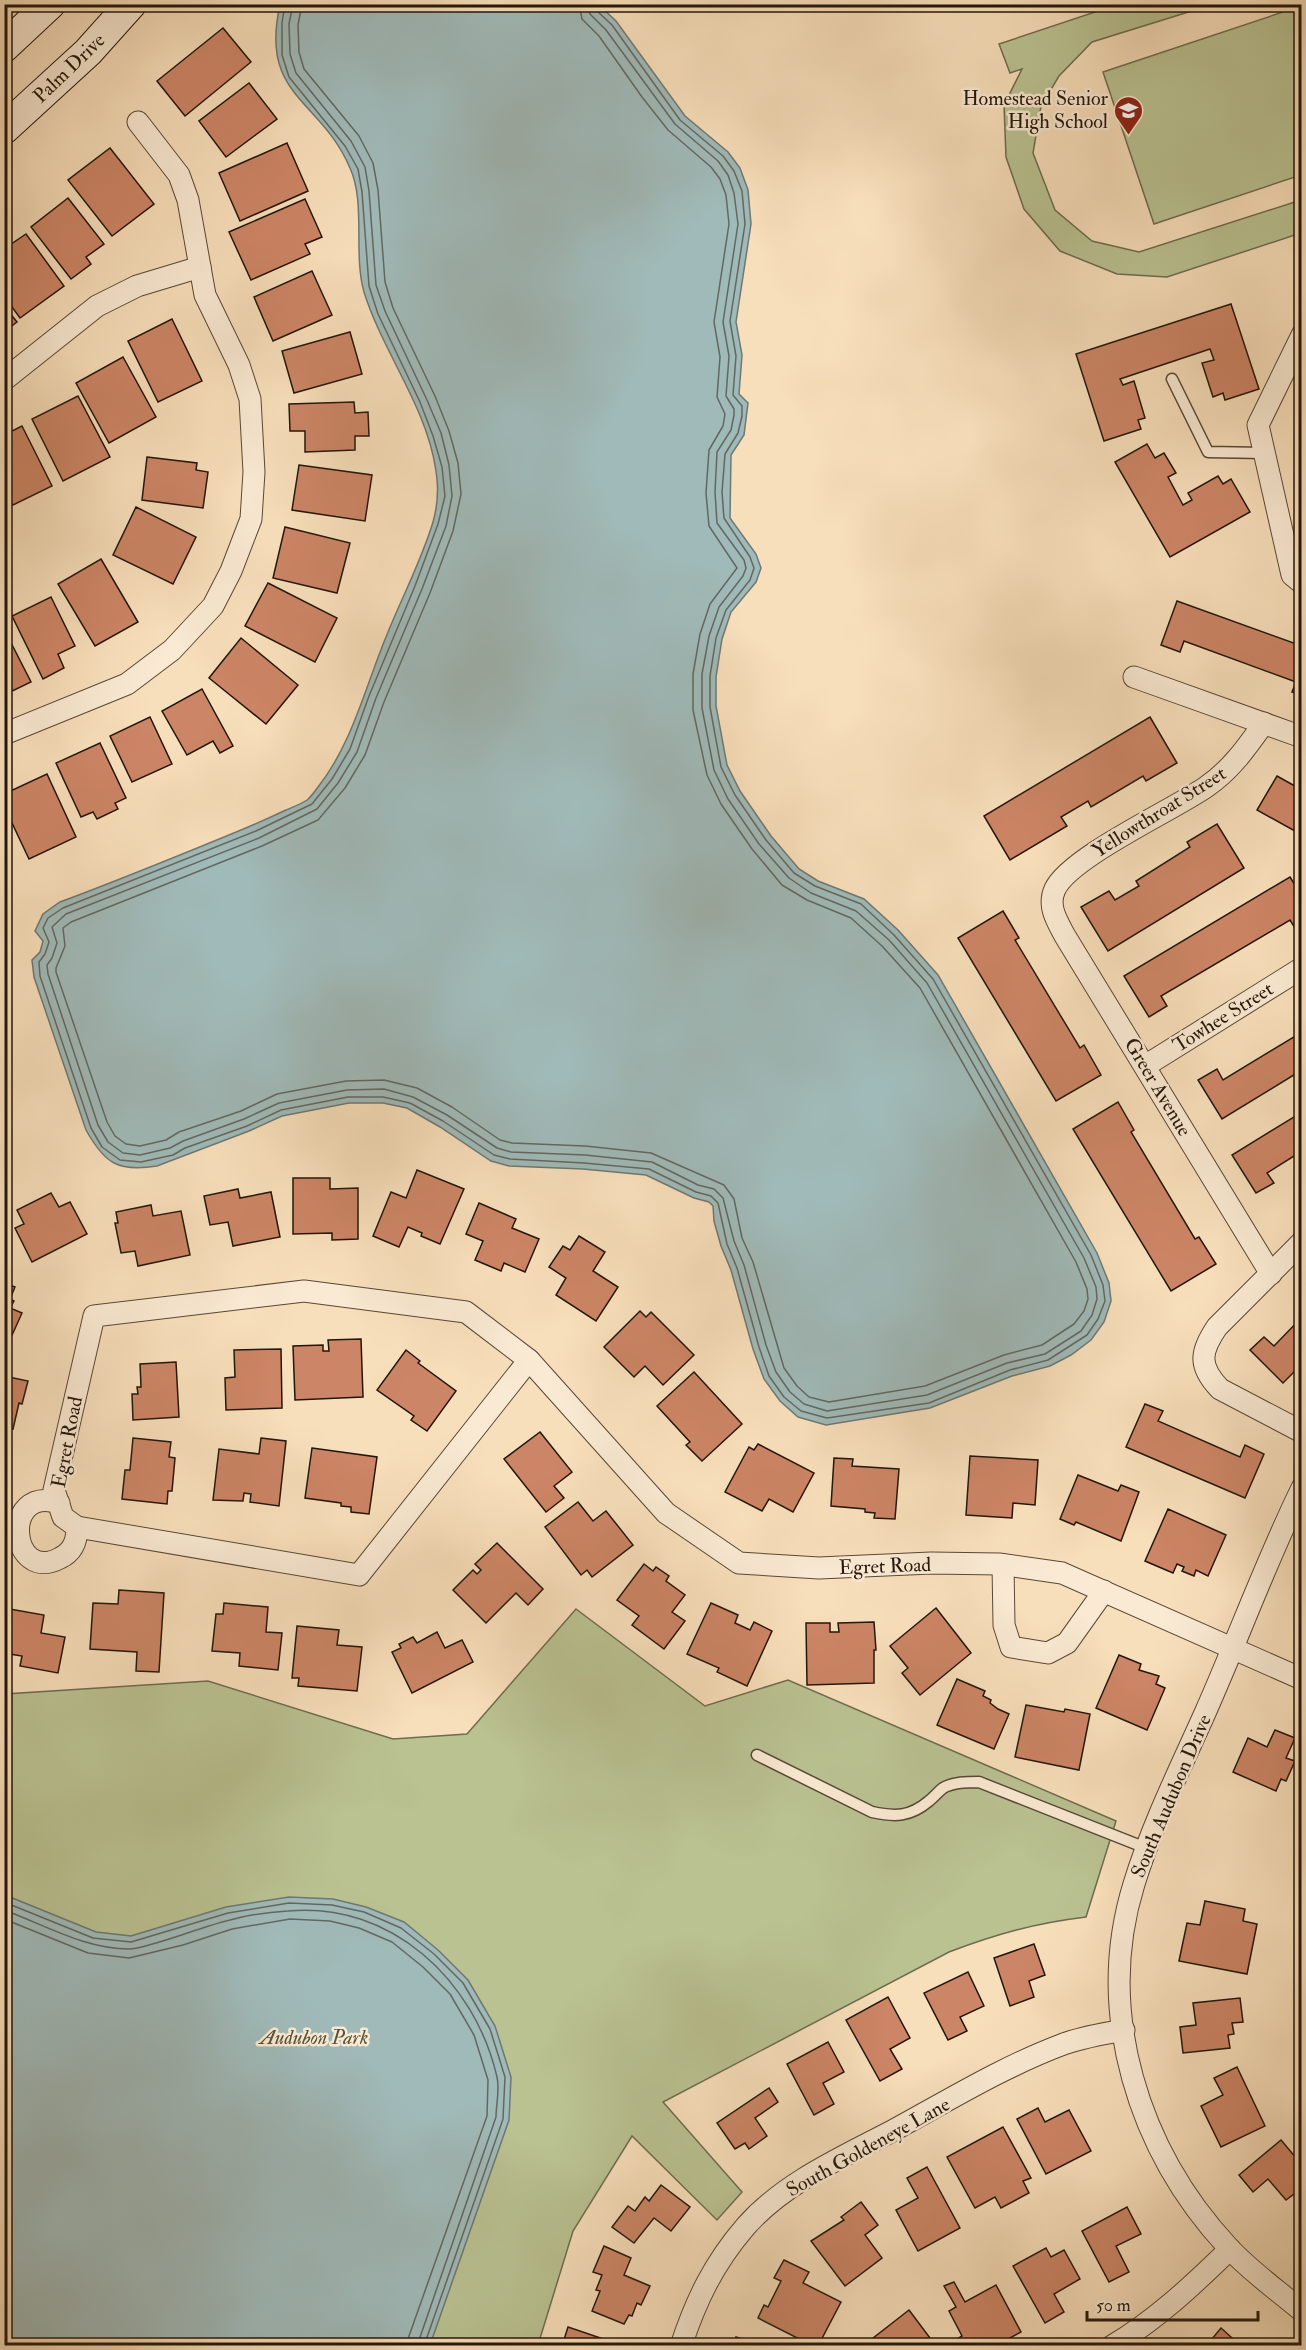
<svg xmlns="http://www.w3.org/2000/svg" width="1306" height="2350" font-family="'IM FELL Double Pica',serif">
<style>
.green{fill:#bac292;stroke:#6e6c4e;stroke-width:1.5}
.water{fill:#a0bab9;stroke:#6e7873;stroke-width:1.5}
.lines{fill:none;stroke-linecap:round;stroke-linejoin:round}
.shore{stroke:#626861;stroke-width:1.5}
.building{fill:#cc8566;stroke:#231609;stroke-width:1.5}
.service-casing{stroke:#584836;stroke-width:13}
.minor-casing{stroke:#584836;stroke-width:23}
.secondary-casing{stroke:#231609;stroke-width:32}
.service{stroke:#faead3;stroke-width:10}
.minor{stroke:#faead3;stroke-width:21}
.secondary{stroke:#faead3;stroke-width:30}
.labels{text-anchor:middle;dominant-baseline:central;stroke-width:5;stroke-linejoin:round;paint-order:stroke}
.street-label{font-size:20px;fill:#231609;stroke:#faead3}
.poi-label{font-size:20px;fill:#231609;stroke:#faead3;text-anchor:end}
.park-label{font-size:20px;font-style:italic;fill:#585239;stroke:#faead3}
</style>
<rect width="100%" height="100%" fill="#f8dfbb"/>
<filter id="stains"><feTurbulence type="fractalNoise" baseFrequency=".00333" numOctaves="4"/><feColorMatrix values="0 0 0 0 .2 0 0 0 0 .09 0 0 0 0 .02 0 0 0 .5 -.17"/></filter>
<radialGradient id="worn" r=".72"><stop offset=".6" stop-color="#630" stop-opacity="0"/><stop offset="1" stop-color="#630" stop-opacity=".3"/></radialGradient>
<g class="green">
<polygon points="1119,4 1211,5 1092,42 1059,76 1041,106 1033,153 1055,210 1092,241 1139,252 1301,200 1301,233 1167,277 1117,274 1060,251 1024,209 1006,157 1004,105 1022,69 1010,73 999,44"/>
<polygon points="1301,6 1301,175 1154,224 1103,72"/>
<path d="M576 1609 705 1706 788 1680 1116 1821 1086 1917C1036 1923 996 1934 949 1952L663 2102 742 2192 717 2220 632 2136 573 2231 538 2345 5 2346V1694L208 1681 393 1739 467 1734Z"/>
</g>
<g class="water">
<path d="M280 5H599L616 21 685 116 728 152 740 168 748 190 751 224 736 322 742 355 739 394 748 403 744 435 731 455 730 518 756 554 761 568 756 582 731 612 722 639 716 677V706L727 765 740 791 771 836 799 869 818 881 864 899 898 930 938 975 1097 1253 1109 1283 1111 1301 1104 1322 1091 1340 1071 1355 1050 1366 1012 1376 930 1408 826 1425 798 1417 780 1401 764 1379 753 1349 731 1270 721 1246 714 1221 713 1206 709 1202 694 1198 646 1175 583 1169 509 1166 491 1161 440 1127 407 1108 383 1103H349L282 1116 249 1131 157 1166C118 1172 105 1164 86 1130L34 977 32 960 40 952 43 941 35 931 43 914 60 902C117 881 173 858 229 835 249 827 267 819 286 810 293 807 301 804 307 800 311 797 315 791 318 787 352 744 365 688 386 637 401 599 421 562 433 522 438 504 439 489 436 471 427 407 383 353 364 292 353 254 366 203 350 168 321 99 259 97 280 5Z"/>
<polygon points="5,1895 96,1932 131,1936 226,1907 289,1897 333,1899 366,1907 404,1922 438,1950 468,1980 495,2026 511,2077 509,2120 430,2345 5,2345"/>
</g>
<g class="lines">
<g class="shore">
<polyline points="285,4 282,23 282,55 289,77 345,146 358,169 362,192 369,286 378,314 420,402 433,436 442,467 445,496 438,524 415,586 369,696 350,749 332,779 312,804 256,831 63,908 48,918 43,928 49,942 45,954 39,962 40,976 91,1128 102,1147 120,1160 141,1162 173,1155 185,1148 247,1126 281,1110 348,1097 383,1097 410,1103 443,1121 494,1155 510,1159 584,1163 649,1169 696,1192 711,1196 718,1203 727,1244 737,1268 759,1347 769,1376 784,1397 801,1411 827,1418 929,1403 1010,1370 1048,1360 1087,1335 1098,1319 1105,1301 1103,1285 1091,1255 933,979 894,935 861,904 815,886 794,873 766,840 735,795 721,767 710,707 710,676 716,638 726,610 750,580 754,568 750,557 724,518 722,492 725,454 738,433 742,416 742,406 733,395 736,356 730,321 745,224 742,191 734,171 723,156 680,120 612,25 597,11 595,4"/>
<polyline points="293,4 289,24 290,54 296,73 351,141 365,167 369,191 376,285 385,311 427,400 441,433 449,465 452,496 446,526 422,589 376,698 357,752 338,783 317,809 259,838 66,914 52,927 57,943 52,958 47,965 48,974 98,1125 108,1142 123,1153 140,1155 170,1148 183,1141 244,1119 279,1103 347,1090 384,1089 413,1097 447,1115 497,1148 511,1152 585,1155 652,1162 698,1185 714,1189 723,1198 734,1241 744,1265 766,1345 776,1372 790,1392 804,1404 827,1411 927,1395 1007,1363 1045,1354 1081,1331 1092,1315 1097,1299 1096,1287 1084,1258 927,983 889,940 856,911 811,893 789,878 759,844 728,799 714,770 702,708 702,674 709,636 719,607 743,576 746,568 744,560 717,523 715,492 717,452 731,430 734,415 734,409 726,396 729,356 723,322 738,224 734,193 728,175 718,161 675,124 606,30 590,14 588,4"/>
<polyline points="302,4 298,25 299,52 304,69 359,136 373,163 378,190 385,282 393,308 435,396 449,431 458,463 461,494 453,531 430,593 384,702 365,755 345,788 318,820 262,846 71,922 63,928 65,946 56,968 56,972 107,1122 115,1136 126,1144 140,1146 166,1140 179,1132 241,1111 277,1094 346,1081 384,1080 417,1088 452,1107 500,1140 512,1143 585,1146 651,1153 724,1185 734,1199 742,1238 753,1262 784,1368 797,1386 809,1397 829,1402 925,1386 1004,1355 1042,1345 1074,1324 1084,1311 1088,1299 1087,1289 1076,1262 920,988 882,946 851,918 807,900 782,885 752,849 721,804 707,775 693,710 693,674 700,634 710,604 737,568 709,526 706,493 709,450 723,426 725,414 717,397 720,357 714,322 729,224 726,195 720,179 711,167 668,130 642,97 599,36 582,19 579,4"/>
<polyline points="4,1902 93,1938 131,1942 228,1913 289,1903 332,1905 364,1912 401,1928 434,1954 463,1983 490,2029 505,2077 503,2119 424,2346"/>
<path d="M4 1910C45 1925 85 1949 129 1949 138 1949 148 1945 156 1943 181 1936 205 1926 230 1920 248 1915 269 1912 288 1911 391 1901 475 1981 497 2077 500 2089 496 2105 496 2117L417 2346"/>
<polyline points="4,1919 88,1953 129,1958 183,1945 232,1929 290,1919 330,1921 359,1928 392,1942 423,1967 450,1994 474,2035 488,2080 487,2116 409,2336 408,2346"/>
</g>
</g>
<g class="building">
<polygon points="223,28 251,62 185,116 157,81"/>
<polygon points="249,83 277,119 226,157 199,121"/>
<polygon points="287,143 308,191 240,221 219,173"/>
<polygon points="110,148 154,204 112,236 68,180"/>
<polygon points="68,198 104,244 86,257 91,264 71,279 31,227"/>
<polygon points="305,199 322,237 305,244 310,254 251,280 229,232"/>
<polygon points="26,234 64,286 20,318 4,296 4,249"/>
<polygon points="312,271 332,315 273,341 254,297"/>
<polygon points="1231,304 1259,389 1225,400 1223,393 1213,397 1202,363 1214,360 1210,349 1120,379 1123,385 1134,381 1145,418 1138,420 1141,429 1104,441 1076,354"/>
<polygon points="4,306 17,322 4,332"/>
<polygon points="172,319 202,381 158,402 128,341"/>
<polygon points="350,332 362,374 294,393 282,351"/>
<polygon points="123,357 156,417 109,443 76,383"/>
<polygon points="78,396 110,457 63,481 32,419"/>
<polygon points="354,402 355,413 368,412 369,436 355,436 355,450 305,452 305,431 290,431 289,404"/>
<polygon points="22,426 52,486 13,505 4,489 4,435"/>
<polygon points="1147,444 1155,458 1164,453 1176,473 1168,477 1183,505 1192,500 1188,493 1218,476 1223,484 1231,479 1250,512 1170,557 1115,462"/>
<polygon points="147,457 197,463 196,470 208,472 203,508 142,500"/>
<polygon points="299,465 372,475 365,521 292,510"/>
<polygon points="136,507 196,537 173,584 113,555"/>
<polygon points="285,527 350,543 337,593 273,578"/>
<polygon points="101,559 138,622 95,646 58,584"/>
<polygon points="268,583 337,618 315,662 245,626"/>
<polygon points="51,597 75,646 58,654 64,668 43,679 12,616"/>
<polygon points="1177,601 1302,646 1302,695 1292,692 1296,682 1184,641 1180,652 1161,645"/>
<polygon points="4,629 31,682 6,694 4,691"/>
<polygon points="241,638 298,685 266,724 209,678"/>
<polygon points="202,689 233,746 220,753 213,741 187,755 162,711"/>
<polygon points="150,717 172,764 132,782 110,736"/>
<polygon points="1150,717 1177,763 1146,781 1143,776 1091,807 1088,801 1061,817 1067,826 1010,860 984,816"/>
<polygon points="100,743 126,798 115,803 118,809 97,819 93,812 81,817 56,763"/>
<polygon points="47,774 76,837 29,859 4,806 4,794"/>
<polygon points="1277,776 1302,790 1302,835 1257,810"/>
<polygon points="1217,824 1244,868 1108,951 1081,907 1109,891 1115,900 1139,886 1136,881 1190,847 1187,842"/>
<polygon points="1290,877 1302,896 1302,924 1295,928 1290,920 1161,996 1167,1006 1149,1017 1124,976"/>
<polygon points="1003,911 1019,938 1015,940 1080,1048 1084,1045 1101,1075 1056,1101 958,938"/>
<polygon points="1302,1032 1302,1070 1222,1119 1198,1080 1217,1069 1223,1080"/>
<polygon points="1118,1102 1134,1130 1131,1132 1195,1239 1199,1237 1216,1264 1171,1291 1073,1129"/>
<polygon points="1302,1112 1302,1151 1267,1173 1274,1183 1256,1193 1232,1155"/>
<polygon points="417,1170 464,1189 440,1244 421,1236 422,1233 408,1227 399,1247 373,1236 391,1192 406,1198"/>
<polygon points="293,1178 330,1178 330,1189 358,1188 358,1239 332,1240 332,1233 293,1234"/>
<polygon points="238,1189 240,1198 271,1192 280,1237 233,1246 228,1222 210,1225 204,1196"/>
<polygon points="51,1193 59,1207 70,1202 87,1234 32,1262 15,1228 24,1224 17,1210"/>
<polygon points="479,1203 516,1219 512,1228 539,1239 525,1272 504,1263 501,1271 475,1260 483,1241 466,1234"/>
<polygon points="151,1205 153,1216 181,1211 190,1255 138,1266 135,1251 121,1253 115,1223 118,1223 116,1212"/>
<polygon points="579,1236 605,1252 593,1271 618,1287 596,1321 556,1295 566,1278 549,1267 563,1246 570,1250"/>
<polygon points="4,1283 15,1287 10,1299 14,1301 10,1308 22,1313 4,1353"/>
<polygon points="640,1311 646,1317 651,1312 694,1355 663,1385 645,1366 634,1377 604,1347"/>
<polygon points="1302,1317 1302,1364 1283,1383 1250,1350 1264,1337 1274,1346"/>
<polygon points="361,1339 363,1397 295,1400 293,1346 323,1345 323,1351 329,1351 328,1340"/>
<polygon points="281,1349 282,1408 226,1410 225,1378 235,1377 234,1350"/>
<polygon points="406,1350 420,1361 418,1363 456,1391 427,1431 411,1420 414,1416 377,1390"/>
<polygon points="176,1362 179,1417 133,1420 132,1394 138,1394 137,1387 141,1387 140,1364"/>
<polygon points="694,1372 742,1424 702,1461 686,1445 690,1442 657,1406"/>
<polygon points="4,1376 28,1381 22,1404 19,1403 13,1429 4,1427"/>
<polygon points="1145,1404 1163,1411 1158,1421 1240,1457 1245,1445 1264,1454 1245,1498 1126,1447"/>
<polygon points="540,1432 572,1472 554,1486 564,1498 546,1512 504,1459"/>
<polygon points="133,1438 171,1442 169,1457 175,1458 172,1491 168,1491 167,1504 122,1499 125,1470 130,1470"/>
<polygon points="261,1438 286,1441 279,1506 250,1502 251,1494 244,1493 243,1501 213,1500 219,1449 259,1454"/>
<polygon points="758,1444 814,1473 793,1512 769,1499 762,1511 725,1492 749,1447 754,1450"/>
<polygon points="312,1448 377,1457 369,1514 351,1512 351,1507 341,1506 341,1503 305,1498"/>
<polygon points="970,1456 1038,1460 1035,1505 1013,1503 1012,1518 966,1515"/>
<polygon points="834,1458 853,1459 852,1466 899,1469 895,1519 874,1518 875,1513 865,1512 865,1509 831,1506"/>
<polygon points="1078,1475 1118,1491 1121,1485 1139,1492 1121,1541 1076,1522 1074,1525 1060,1519"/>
<polygon points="578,1502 593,1521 606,1511 633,1545 592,1577 587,1570 581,1575 545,1527"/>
<polygon points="1168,1509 1226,1535 1208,1576 1196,1570 1194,1576 1182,1571 1184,1567 1177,1564 1173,1573 1145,1561"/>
<polygon points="497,1543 543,1589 528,1605 516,1593 486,1623 453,1590 473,1570 477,1574 481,1570 475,1564"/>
<polygon points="644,1564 653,1571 656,1567 669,1576 666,1581 685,1595 672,1612 685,1621 664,1649 632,1625 639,1616 617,1600"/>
<polygon points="119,1590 164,1593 159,1672 136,1671 137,1652 90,1649 93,1603 118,1604"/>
<polygon points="224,1603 268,1607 266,1632 282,1633 278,1670 239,1666 240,1653 212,1651 216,1614 223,1614"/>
<polygon points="711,1603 738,1615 735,1623 750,1630 754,1622 772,1631 747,1686 717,1672 719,1668 687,1654"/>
<polygon points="4,1608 44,1615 41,1633 65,1637 58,1673 20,1666 22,1656 4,1653"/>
<polygon points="936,1608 971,1653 920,1695 902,1673 908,1668 890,1646"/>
<polygon points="874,1622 876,1650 874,1650 874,1683 807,1685 806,1623 830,1623 830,1632 839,1632 838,1623"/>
<polygon points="297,1626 339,1630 337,1645 362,1647 357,1691 298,1686 299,1678 292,1678"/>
<polygon points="437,1632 445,1648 462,1640 473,1662 412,1693 392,1652 401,1648 399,1644 413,1637 417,1643"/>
<polygon points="1119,1655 1141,1664 1139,1670 1159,1676 1156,1684 1165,1688 1147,1730 1096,1708"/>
<polygon points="957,1679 985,1691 983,1696 991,1700 990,1703 998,1709 1009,1714 994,1749 937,1725"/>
<polygon points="1026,1705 1064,1712 1065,1709 1090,1714 1079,1770 1015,1757"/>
<polygon points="1275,1730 1295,1738 1286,1758 1295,1761 1286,1781 1281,1779 1276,1791 1233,1772 1248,1738 1267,1747"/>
<polygon points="1205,1901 1245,1909 1243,1921 1257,1924 1247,1974 1179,1961 1187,1923 1200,1925"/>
<polygon points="1034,1944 1045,1975 1029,1981 1034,1997 1010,2006 994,1958"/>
<polygon points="968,1972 984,2006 960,2017 967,2031 948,2040 924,1993"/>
<polygon points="888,1997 910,2038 890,2049 902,2069 880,2081 846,2020"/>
<polygon points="1240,1998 1243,2022 1232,2023 1234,2034 1228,2035 1230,2048 1183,2053 1180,2027 1196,2025 1193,2003"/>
<polygon points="828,2042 844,2072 823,2083 834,2104 814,2115 787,2064"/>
<polygon points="1237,2067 1265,2126 1221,2147 1201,2106 1223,2095 1214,2078"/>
<polygon points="769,2088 778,2102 755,2118 767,2136 749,2149 745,2143 735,2149 717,2123"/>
<polygon points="1038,2108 1045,2122 1069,2110 1091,2151 1046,2174 1017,2119"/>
<polygon points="1003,2127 1031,2178 1023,2181 1029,2193 1001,2208 995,2197 975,2208 947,2157"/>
<polygon points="1281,2140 1302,2165 1302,2188 1286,2200 1268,2179 1253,2192 1239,2175"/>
<polygon points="927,2167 960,2228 918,2251 896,2210 918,2198 907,2178"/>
<polygon points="661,2185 690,2207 671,2231 654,2218 634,2243 612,2227 628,2206 635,2211 645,2197 649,2201"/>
<polygon points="861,2202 878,2225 865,2235 882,2258 845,2286 811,2241 844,2220 841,2217"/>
<polygon points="1127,2207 1141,2234 1116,2246 1129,2272 1109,2282 1082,2231"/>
<polygon points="604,2246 631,2258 624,2275 650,2286 641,2305 637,2303 632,2316 629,2315 624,2324 592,2311 600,2291 596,2290 602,2275 593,2272"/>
<polygon points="1046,2248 1051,2257 1064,2250 1080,2279 1054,2294 1064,2312 1045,2323 1013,2266"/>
<polygon points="784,2260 809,2272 803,2283 841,2302 818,2346 813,2346 758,2318 764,2305 768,2307 781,2281 774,2278"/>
<polygon points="954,2282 965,2302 996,2285 1021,2332 995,2346 960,2346 957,2339 962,2336 949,2311 956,2307 944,2286"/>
<polygon points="909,2310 936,2346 870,2346 868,2342"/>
<polygon points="568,2327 624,2346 562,2346"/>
<polygon points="1221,2328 1241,2346 1206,2346"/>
<polygon points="736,2337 765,2346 733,2346"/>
</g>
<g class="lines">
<defs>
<g id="service">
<polyline points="1172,379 1208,452 1264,453"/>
<path d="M757 1755 872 1812C895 1817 910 1817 929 1801 934 1797 938 1792 943 1788 953 1782 967 1782 979 1782L1146 1848"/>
</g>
<g id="minor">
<polyline points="1302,335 1258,425 1292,575 1302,583"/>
<polyline points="4,380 97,306 137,286 200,267"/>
<polyline points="1134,677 1302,737"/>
<path d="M1264 723C1247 747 1231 770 1206 787 1173 810 1070 857 1055 889 1047 906 1057 921 1065 936L1271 1274"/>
<polyline points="4,734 127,684 172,650 213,606 231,571 251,519 254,472 250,399 239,365 205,295 188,200 179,175 138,122"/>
<polyline points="1145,1066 1302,968"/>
<path d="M1302 1242 1217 1327C1200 1352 1198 1366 1220 1389L1302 1432"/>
<polygon points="304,1291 466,1312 529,1360 359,1575 77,1527 63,1517 54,1490 94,1316"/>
<polyline points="529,1360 666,1513 739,1563 819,1568 931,1563 999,1564 1062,1573 1302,1679"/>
<path d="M1302 1488C1266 1561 1238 1639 1205 1713 1180 1769 1152 1825 1134 1884 1094 2013 1139 2151 1228 2247 1250 2271 1277 2290 1302 2311"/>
<path d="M59 1503C0 1484 10 1585 60 1558 73 1552 77 1541 77 1527"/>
<polyline points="1003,1565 1004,1625 1011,1647 1048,1653 1067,1643 1104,1591"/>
<path d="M681 2346C696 2300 714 2263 746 2226 785 2182 843 2157 894 2130 949 2100 1003 2067 1061 2045 1081 2037 1103 2034 1124 2030"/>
<path d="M1112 2346C1156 2320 1193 2285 1230 2249"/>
</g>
<g id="secondary">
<polyline points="4,47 50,4"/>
<polyline points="4,129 88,52 131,4"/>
</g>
</defs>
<use href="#service" class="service-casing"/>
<use href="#minor" class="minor-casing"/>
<use href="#secondary" class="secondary-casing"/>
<use href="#service" class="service"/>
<use href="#minor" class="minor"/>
<use href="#secondary" class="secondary"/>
</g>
<defs>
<symbol id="school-pin" viewBox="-11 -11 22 30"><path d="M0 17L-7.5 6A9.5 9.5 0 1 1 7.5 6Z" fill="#8f2418" stroke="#faead3"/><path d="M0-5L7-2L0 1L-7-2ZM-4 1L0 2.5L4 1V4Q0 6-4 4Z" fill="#fff"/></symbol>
</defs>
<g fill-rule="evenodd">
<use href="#school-pin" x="1112" y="94" width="33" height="45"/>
</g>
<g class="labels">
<g class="street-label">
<text transform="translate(69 68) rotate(-44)">Palm Drive</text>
<text transform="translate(1159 812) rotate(-32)">Yellowthroat Street</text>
<text transform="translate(1223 1017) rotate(-32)">Towhee Street</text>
<text transform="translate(1158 1087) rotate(59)">Greer Avenue</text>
<text transform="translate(67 1442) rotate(-79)">Egret Road</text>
<text transform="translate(885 1566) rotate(-2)">Egret Road</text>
<text transform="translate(1171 1796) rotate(-67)">South Audubon Drive</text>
<text transform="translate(868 2147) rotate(-29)">South Goldeneye Lane</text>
</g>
<g class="poi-label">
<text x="1108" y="98">Homestead Senior<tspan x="1108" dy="23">High School</tspan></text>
</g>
<g class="park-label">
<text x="314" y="2037">Audubon Park</text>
</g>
</g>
<rect width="1306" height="2350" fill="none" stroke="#f8dfbb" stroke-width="24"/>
<rect x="6" y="6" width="1294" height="2338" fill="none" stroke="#231609" stroke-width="3"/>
<rect x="12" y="12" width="1282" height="2326" fill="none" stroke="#231609" stroke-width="1.5"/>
<path d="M1087 2311v9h171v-9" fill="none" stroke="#231609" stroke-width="3"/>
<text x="1096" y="2311" font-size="18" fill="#231609" stroke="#faead3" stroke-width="4.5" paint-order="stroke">50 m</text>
<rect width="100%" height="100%" filter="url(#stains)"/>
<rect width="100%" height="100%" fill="url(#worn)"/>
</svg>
